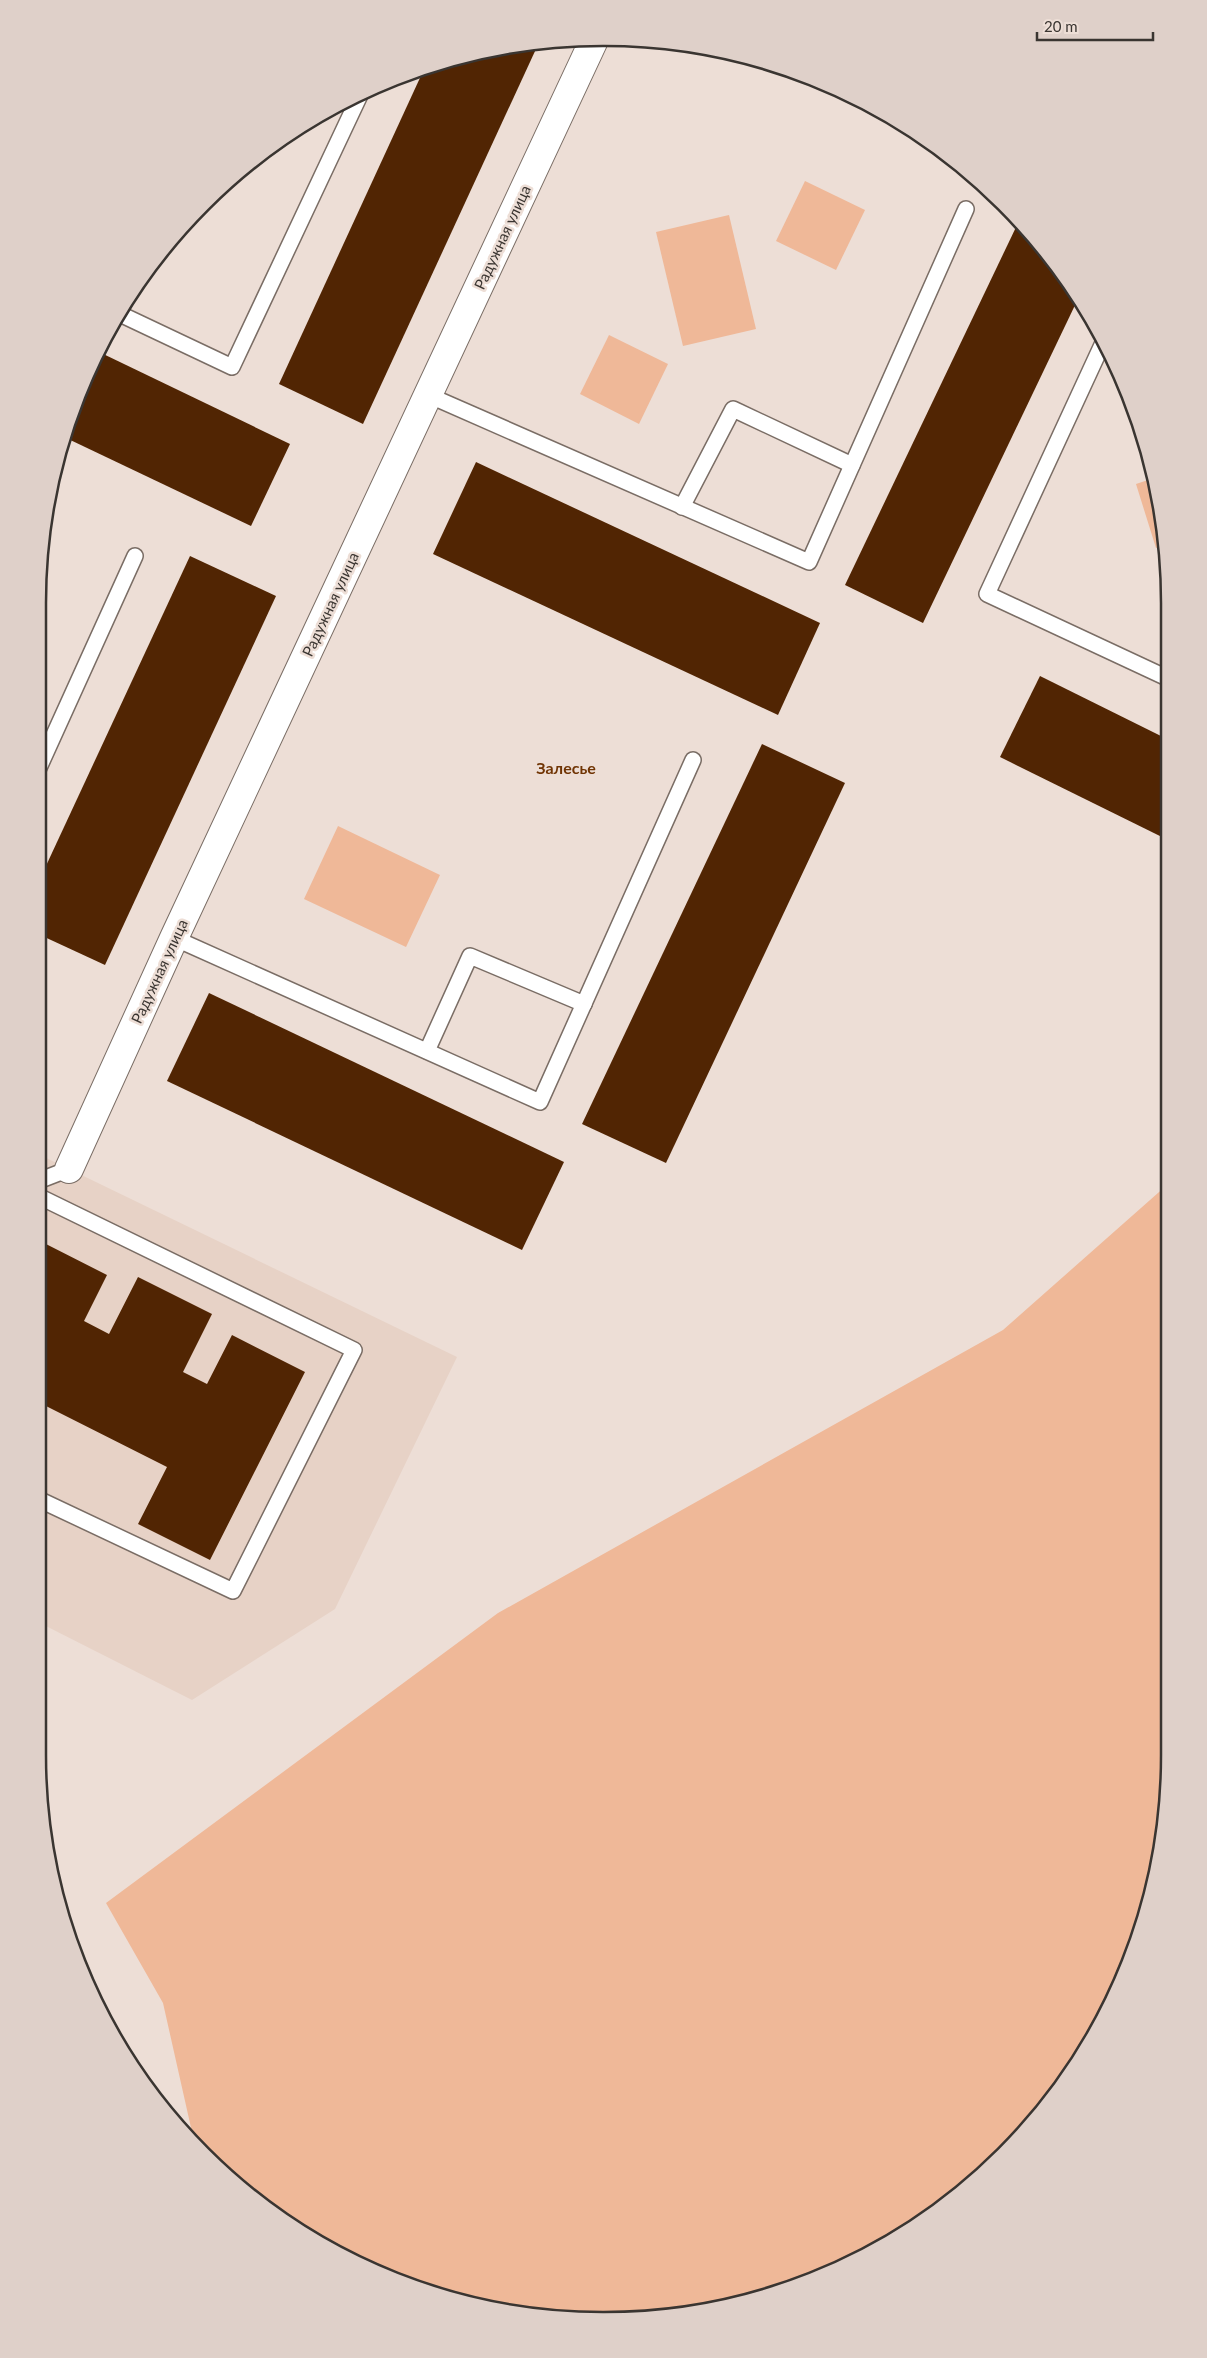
<svg xmlns="http://www.w3.org/2000/svg" width="1207" height="2358" font-family="Lato,sans-serif">
<style>
.built{fill:#e7d2c6}
.green{fill:#efb898}
.building{fill:#512503}
.lines{fill:none;stroke-linecap:round;stroke-linejoin:round}
.lane-casing{stroke:#7a6d65;stroke-width:18}
.street-casing{stroke:#7a6d65;stroke-width:30}
.lane{stroke:#fff;stroke-width:15}
.street{stroke:#fff;stroke-width:28}
.labels{text-anchor:middle;dominant-baseline:central;stroke-width:5;stroke-linejoin:round;paint-order:stroke}
.street-label{font-size:15px;fill:#3a3531;stroke:#edded6}
.neighbourhood-label{font-size:16px;font-weight:bold;fill:#703404;stroke:#edded6}
.rim{fill:none;stroke:#3a3531;stroke-width:2.5}
</style>
<rect width="100%" height="100%" fill="#edded6"/>
<polygon class="built" points="38,1154 457,1357 335,1609 192,1700 38,1622"/>
<g class="green">
<polygon points="805,181 865,210 836,270 776,241"/>
<polygon points="729,215 756,329 683,346 656,232"/>
<polygon points="609,335 668,364 639,424 580,394"/>
<polygon points="1151,479 1165,529 1165,545 1156,548 1136,484"/>
<polygon points="338,826 440,875 406,947 304,899"/>
<polygon points="1167,1185 1168,1791 1150,1901 1111,2005 1074,2069 1004,2155 948,2204 854,2262 750,2301 677,2316 567,2319 493,2310 387,2277 289,2225 230,2180 194,2141 163,2003 106,1903 498,1613 1003,1330"/>
</g>
<g class="building">
<polygon points="525,43 536,49 363,424 279,384 425,67"/>
<polygon points="1018,223 1053,259 1077,301 923,623 845,585"/>
<polygon points="97,351 290,444 251,526 64,437"/>
<polygon points="476,462 820,623 778,715 433,554"/>
<polygon points="190,556 276,596 105,965 38,934 38,883"/>
<polygon points="1040,676 1165,738 1166,839 1000,757"/>
<polygon points="762,744 845,783 666,1163 582,1124"/>
<polygon points="209,993 564,1162 522,1250 167,1081"/>
<polygon points="42,1242 107,1275 84,1321 109,1334 138,1277 212,1314 183,1372 207,1384 232,1335 305,1372 210,1560 138,1524 167,1467 42,1404 38,1413 38,1250"/>
</g>
<g class="lines">
<defs>
<g id="lane">
<polyline points="120,314 232,367 360,95"/>
<polyline points="1102,345 987,594 1165,677"/>
<polyline points="428,395 809,562 966,209"/>
<polyline points="682,507 733,409 852,465"/>
<polyline points="38,770 135,556"/>
<polyline points="174,938 540,1102 693,760"/>
<polyline points="427,1051 470,956 584,1004"/>
<polyline points="38,1181 69,1169"/>
<polyline points="38,1499 233,1591 354,1350 38,1196"/>
</g>
<polyline id="street" points="69,1169 174,938 594,40"/>
</defs>
<use href="#lane" class="lane-casing"/>
<use href="#street" class="street-casing"/>
<use href="#lane" class="lane"/>
<use href="#street" class="street"/>
</g>
<g class="labels">
<g class="street-label">
<text transform="translate(502 237) rotate(-65)">Радужная улица</text>
<text transform="translate(330 604) rotate(-65)">Радужная улица</text>
<text transform="translate(159 971) rotate(-65)">Радужная улица</text>
</g>
<g class="neighbourhood-label">
<text x="566" y="767">Залесье</text>
</g>
</g>
<path d="M0 0H1207V2358H0ZM603 46H604A557 557 0 0 1 1161 603V1755A557 557 0 0 1 604 2312H603A557 557 0 0 1 46 1755V603A557 557 0 0 1 603 46Z" fill="#dfd0c9" fill-rule="evenodd"/>
<path class="rim" d="M603 46H604A557 557 0 0 1 1161 603V1755A557 557 0 0 1 604 2312H603A557 557 0 0 1 46 1755V603A557 557 0 0 1 603 46Z"/>
<path d="M1037 32v8h116v-8" fill="none" stroke="#3a3531" stroke-width="2.5"/>
<text x="1044" y="32" font-size="15" fill="#3a3531" stroke="#edded6" stroke-width="4" paint-order="stroke">20 m</text>
</svg>
